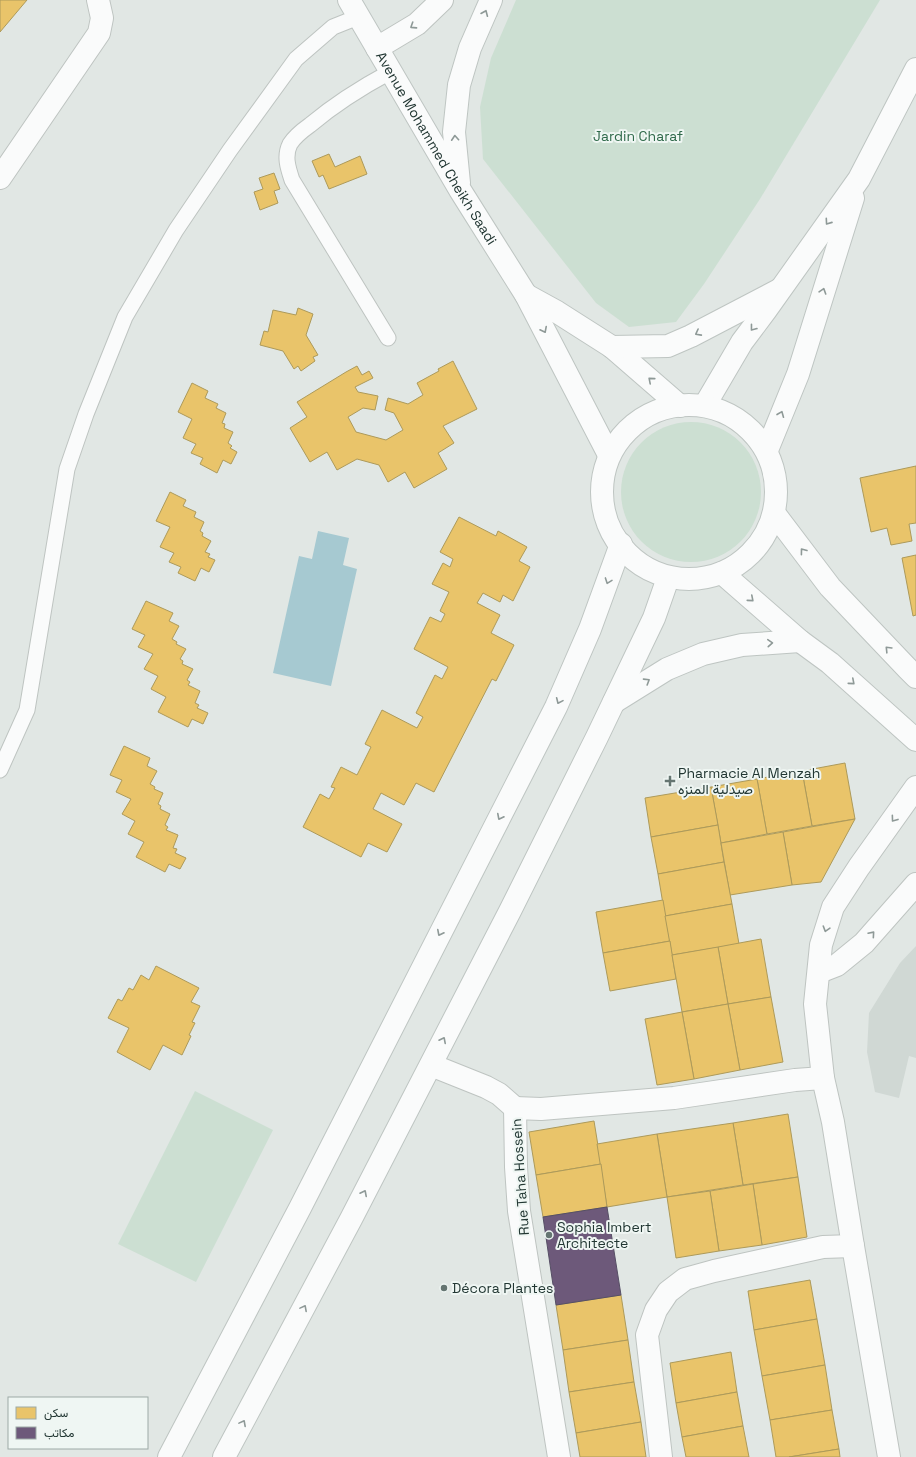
<svg xmlns="http://www.w3.org/2000/svg" width="916" height="1457" font-family="'Space Grotesk',Vazirmatn,sans-serif">
<style>
.built{fill:#d0d8d4}
.green{fill:#ccdfd2}
.water{fill:#a6c9d1}
.homes{fill:#e9c46a;stroke:#ad9a5a}
.offices{fill:#6d597a;stroke:#564f65}
.lines{fill:none;stroke-linecap:round;stroke-linejoin:round}
.lane-casing{stroke:#bec4c1;stroke-width:17}
.street-casing{stroke:#bec4c1;stroke-width:24}
.secondary-casing{stroke:#bec5c2;stroke-width:24}
.lane{stroke:#fafbfb;stroke-width:15}
.street{stroke:#fafbfb;stroke-width:22}
.secondary{stroke:#fafbfb;stroke-width:22}
.oneway{stroke:#8e9997}
.poi-dot{fill:#657571;stroke:#eff6f3;stroke-width:1.5}
.labels{text-anchor:middle;dominant-baseline:central;stroke-width:4;stroke-linejoin:round;paint-order:stroke}
.park-label{font-size:14px;fill:#306a4b;stroke:#eff6f3}
.street-label{font-size:14px;fill:#223733;stroke:#eff6f3}
.poi-label{font-size:14px;fill:#223733;stroke:#eff6f3;text-anchor:start}
</style>
<rect width="100%" height="100%" fill="#e1e7e4"/>
<polygon class="built" points="916,946 916,1058 909,1056 899,1098 875,1092 867,1052 869,1013 900,963"/>
<g class="green">
<polygon points="516,0 880,0 760,199 704,284 676,322 629,327 596,303 483,159 480,107 491,58"/>
<circle cx="691" cy="492" r="70"/>
<polygon points="195,1091 273,1130 196,1282 118,1244"/>
</g>
<polygon class="water" points="318,531 349,538 343,565 357,569 331,686 273,673 299,556 312,559"/>
<g class="homes">
<polygon points="0,0 27,0 0,32"/>
<polygon points="329,154 335,167 360,156 367,174 329,189 323,175 319,177 312,161"/>
<polygon points="274,173 280,189 274,191 278,203 260,210 254,192 263,189 259,178"/>
<polygon points="298,308 313,314 306,335 318,355 313,357 315,361 301,371 298,366 294,369 283,351 260,345 264,331 268,332 273,310 296,315"/>
<polygon points="453,361 477,409 443,426 454,443 438,453 447,469 414,488 405,472 388,482 379,465 357,459 337,470 327,452 310,462 290,428 307,417 297,402 346,372 357,366 362,375 369,371 373,378 355,387 358,392 378,396 375,410 363,408 348,417 356,432 386,440 403,430 394,413 385,410 388,398 408,404 423,395 417,383 439,371 438,369"/>
<polygon points="192,383 208,391 205,398 218,404 216,408 226,413 222,423 225,424 224,428 233,432 228,443 232,446 230,448 237,452 231,464 223,460 217,473 200,464 203,458 191,453 196,444 183,438 192,419 178,412"/>
<polygon points="916,466 916,523 909,524 912,541 891,545 887,528 871,532 860,478"/>
<polygon points="170,492 186,500 183,506 196,512 194,517 204,522 200,531 203,533 202,536 211,541 205,552 210,554 208,557 215,560 209,572 201,568 195,581 178,573 181,567 169,562 174,553 160,547 170,527 156,521"/>
<polygon points="459,517 496,536 498,531 527,547 519,561 530,567 513,601 503,595 500,602 483,593 477,603 500,615 491,633 514,645 496,681 492,679 434,792 416,783 404,805 381,793 373,809 402,824 387,852 368,843 361,857 303,827 320,794 329,799 335,788 331,787 341,767 357,775 371,747 365,744 382,710 417,728 423,717 416,713 435,675 442,679 448,667 414,649 430,617 441,622 445,614 440,611 449,592 432,584 443,563 450,567 453,559 440,552"/>
<polygon points="916,555 916,615 913,616 902,558"/>
<polygon points="146,601 173,613 169,621 179,626 172,639 177,642 176,644 186,649 180,659 183,661 182,664 193,669 187,680 190,682 188,685 200,691 195,703 199,705 197,708 208,713 203,724 192,719 188,727 158,712 166,697 151,689 158,676 144,669 153,654 138,647 145,635 132,629"/>
<polygon points="124,746 150,758 147,766 157,771 150,784 155,787 154,789 163,793 158,804 161,806 160,809 170,814 165,825 168,827 166,830 178,835 173,848 177,849 175,853 186,858 180,869 169,864 165,872 136,857 144,842 128,834 135,821 122,814 131,799 116,792 122,780 110,775"/>
<polygon points="845,763 855,819 812,826 802,771"/>
<polygon points="802,771 812,826 767,834 757,779"/>
<polygon points="757,779 767,834 721,843 711,787"/>
<polygon points="711,787 718,825 651,837 645,798"/>
<polygon points="855,819 821,882 792,885 783,832"/>
<polygon points="718,825 724,862 658,874 651,837"/>
<polygon points="783,832 792,885 730,895 721,843"/>
<polygon points="724,862 732,904 665,916 658,874"/>
<polygon points="663,900 670,941 603,953 596,912"/>
<polygon points="732,904 739,944 672,955 665,916"/>
<polygon points="761,939 771,997 728,1004 718,947"/>
<polygon points="670,941 676,979 610,991 603,953"/>
<polygon points="718,947 728,1004 682,1012 672,955"/>
<polygon points="156,966 199,988 191,1002 200,1006 192,1022 195,1023 189,1035 191,1036 182,1055 163,1045 150,1070 117,1052 129,1028 108,1018 118,999 122,1001 129,988 133,990 141,975 149,980"/>
<polygon points="771,997 783,1062 740,1070 728,1004"/>
<polygon points="728,1004 740,1070 694,1079 682,1012"/>
<polygon points="682,1012 694,1079 657,1085 645,1019"/>
<polygon points="788,1114 798,1177 743,1185 733,1123"/>
<polygon points="594,1121 601,1164 536,1175 529,1132"/>
<polygon points="733,1123 743,1185 667,1197 657,1134"/>
<polygon points="657,1134 667,1197 607,1207 597,1144"/>
<polygon points="601,1164 607,1207 543,1217 536,1175"/>
<polygon points="798,1177 807,1237 762,1245 753,1184"/>
<polygon points="753,1184 762,1245 719,1251 710,1191"/>
<polygon points="710,1191 719,1251 676,1258 667,1197"/>
<polygon points="810,1280 817,1319 754,1330 748,1291"/>
<polygon points="621,1295 628,1340 563,1350 556,1305"/>
<polygon points="817,1319 825,1365 762,1376 754,1330"/>
<polygon points="628,1340 634,1382 569,1392 563,1350"/>
<polygon points="731,1352 737,1392 676,1403 670,1363"/>
<polygon points="825,1365 832,1410 770,1420 762,1376"/>
<polygon points="634,1382 641,1422 576,1433 569,1392"/>
<polygon points="737,1392 743,1426 682,1437 676,1403"/>
<polygon points="832,1410 839,1449 789,1457 776,1457 770,1420"/>
<polygon points="641,1422 646,1457 580,1457 576,1433"/>
<polygon points="743,1426 749,1457 686,1457 682,1437"/>
<polygon points="839,1449 840,1457 789,1457"/>
</g>
<polygon class="offices" points="607,1207 621,1295 556,1305 543,1217"/>
<g class="lines">
<defs>
<g id="lane">
<path d="M388 338 292 180C288 168 284 156 290 144 295 136 303 130 310 125 335 104 362 87 390 72"/>
<polyline points="0,770 27,710 67,469 86,414 125,317 176,230 230,150 296,59 333,27 358,17"/>
</g>
<g id="street">
<polyline points="377,48 417,24 442,0"/>
<polyline points="0,178 99,33 102,18 98,0"/>
<polyline points="819,972 837,965 864,943 916,884"/>
<polyline points="431,1065 486,1087 499,1094 515,1108"/>
<polyline points="559,1457 519,1211 516,1167 515,1108 541,1109 674,1098 795,1080 823,1078"/>
<polyline points="661,1457 647,1335 656,1310 668,1292 685,1279 714,1271 823,1247 853,1246"/>
<polyline points="889,1457 853,1246 833,1122 823,1078 815,1004 821,945 833,907 859,867 916,787"/>
</g>
<g id="secondary">
<path id="s1" d="M349 0 460 190 526 295 608 453"/>
<polyline points="459,183 454,132 459,85 470,48 491,0"/>
<polyline points="526,295 557,312 612,347 680,406"/>
<polyline points="612,347 668,346 691,336 779,290"/>
<polyline points="705,405 742,342 766,310 859,179 916,69"/>
<circle cx="689" cy="492" r="87"/>
<polyline points="767,450 798,374 853,198"/>
<polyline points="774,513 830,587 907,668 916,677"/>
<polyline points="722,573 800,641 830,663 916,740"/>
<polyline points="614,702 667,669 703,654 742,645 800,641"/>
<polyline points="169,1457 300,1208 556,707 590,629 621,544"/>
<polyline points="224,1457 351,1219 510,911 597,737 654,618 668,578"/>
</g>
</defs>
<use href="#lane" class="lane-casing"/>
<use href="#street" class="street-casing"/>
<use href="#secondary" class="secondary-casing"/>
<use href="#lane" class="lane"/>
<use href="#street" class="street"/>
<use href="#secondary" class="secondary"/>
</g>
<defs><path id="oneway-chevron" d="M-2-3.5L2.5 0L-2 3.5" fill="none" stroke-width="1.6" stroke-linecap="round" stroke-linejoin="round"/></defs>
<g class="oneway">
<use href="#oneway-chevron" transform="translate(485 13) rotate(-67)"/>
<use href="#oneway-chevron" transform="translate(413 26) rotate(147)"/>
<use href="#oneway-chevron" transform="translate(455 138) rotate(-94)"/>
<use href="#oneway-chevron" transform="translate(828 222) rotate(125)"/>
<use href="#oneway-chevron" transform="translate(823 291) rotate(-72)"/>
<use href="#oneway-chevron" transform="translate(753 328) rotate(128)"/>
<use href="#oneway-chevron" transform="translate(544 330) rotate(63)"/>
<use href="#oneway-chevron" transform="translate(698 333) rotate(152)"/>
<use href="#oneway-chevron" transform="translate(651 380) rotate(-139)"/>
<use href="#oneway-chevron" transform="translate(781 414) rotate(-68)"/>
<use href="#oneway-chevron" transform="translate(803 551) rotate(-127)"/>
<use href="#oneway-chevron" transform="translate(608 581) rotate(110)"/>
<use href="#oneway-chevron" transform="translate(751 599) rotate(41)"/>
<use href="#oneway-chevron" transform="translate(770 643) rotate(-4)"/>
<use href="#oneway-chevron" transform="translate(888 649) rotate(-134)"/>
<use href="#oneway-chevron" transform="translate(647 681) rotate(-32)"/>
<use href="#oneway-chevron" transform="translate(852 682) rotate(41)"/>
<use href="#oneway-chevron" transform="translate(559 701) rotate(114)"/>
<use href="#oneway-chevron" transform="translate(500 817) rotate(117)"/>
<use href="#oneway-chevron" transform="translate(894 819) rotate(126)"/>
<use href="#oneway-chevron" transform="translate(826 929) rotate(107)"/>
<use href="#oneway-chevron" transform="translate(440 933) rotate(117)"/>
<use href="#oneway-chevron" transform="translate(872 934) rotate(-49)"/>
<use href="#oneway-chevron" transform="translate(443 1040) rotate(-63)"/>
<use href="#oneway-chevron" transform="translate(364 1193) rotate(-63)"/>
<use href="#oneway-chevron" transform="translate(304 1308) rotate(-62)"/>
<use href="#oneway-chevron" transform="translate(243 1423) rotate(-62)"/>
</g>
<g class="poi-dot">
<path d="M668 775h4v4h4v4h-4v4h-4v-4h-4v-4h4z"/>
<circle cx="549" cy="1235" r="4"/>
<circle cx="444" cy="1288" r="4"/>
</g>
<g class="labels">
<g class="park-label">
<text x="638" y="136">Jardin Charaf</text>
</g>
<g class="street-label">
<text stroke="none"><textPath href="#s1" startOffset="172">Avenue Mohammed Cheikh Saadi</textPath></text>
<text transform="translate(520 1177) rotate(-94)">Rue Taha Hossein</text>
</g>
<g class="poi-label">
<text x="678" y="773">Pharmacie Al Menzah<tspan x="678" dy="16">صيدلية المنزه</tspan></text>
<text x="557" y="1227">Sophia Imbert<tspan x="557" dy="16">Architecte</tspan></text>
<text x="452" y="1288">Décora Plantes</text>
</g>
</g>
<rect x="8" y="1397" width="140" height="52" fill="#eff6f3" stroke="#9daaa6"/>
<rect x="16" y="1407" width="20" height="12" fill="#e9c46a" stroke="#9daaa6"/>
<text x="44" y="1417" font-size="12" fill="#223733">سكن</text>
<rect x="16" y="1427" width="20" height="12" fill="#6d597a" stroke="#9daaa6"/>
<text x="44" y="1437" font-size="12" fill="#223733">مكاتب</text>
</svg>
